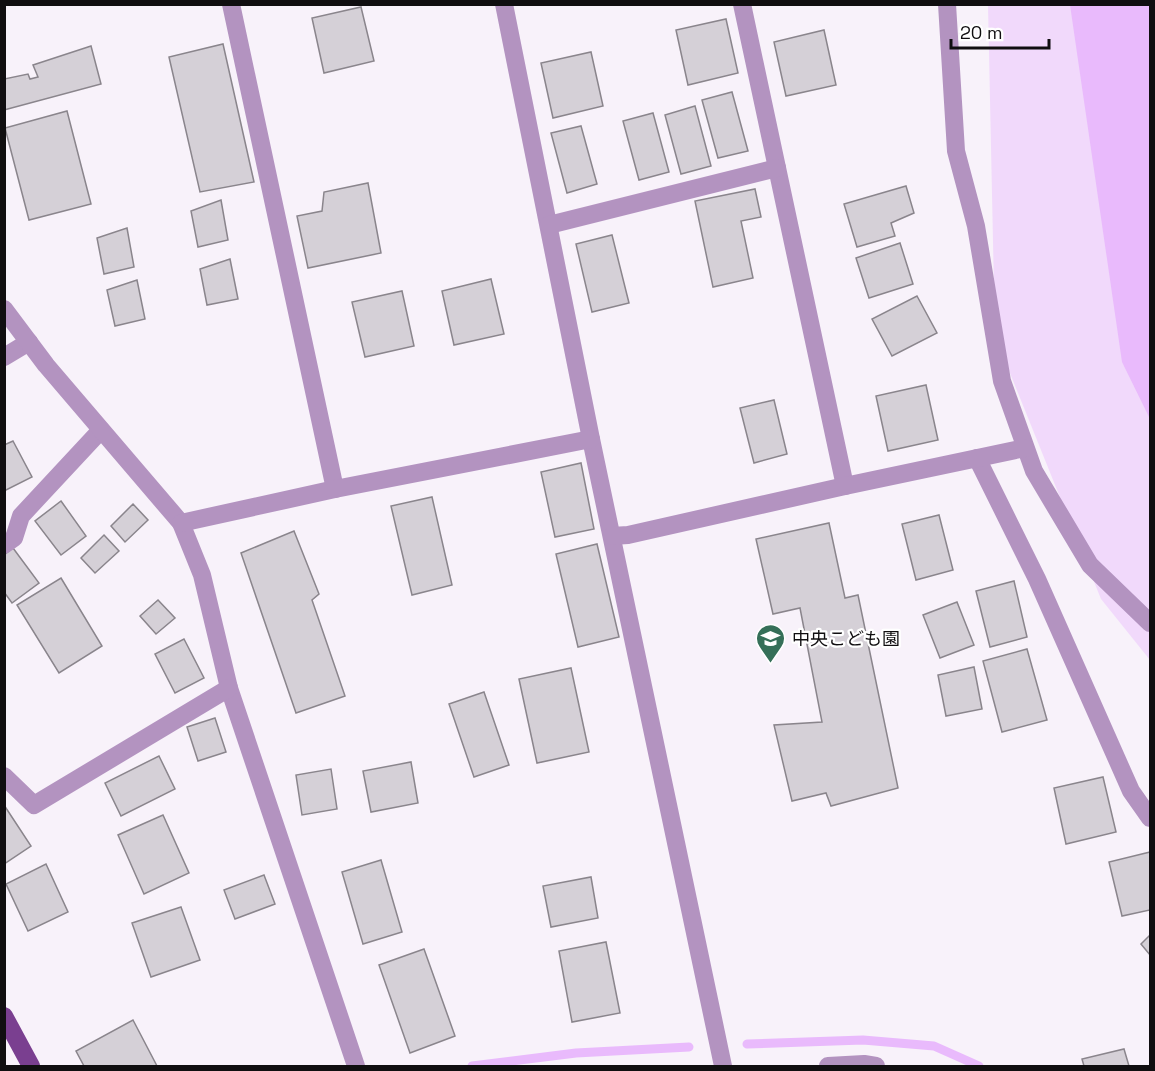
<svg xmlns="http://www.w3.org/2000/svg" width="1155" height="1071" font-family="'Space Grotesk','Noto Sans JP',sans-serif">
<style>
.green{fill:#f1d9fb}
.water{fill:#e9bafc}
.lines{fill:none;stroke-linecap:round;stroke-linejoin:round}
.stream{stroke:#e9bafc;stroke-width:9}
.building{fill:#d5d0d7;stroke:#8a858c;stroke-width:1.5}
.lane{stroke:#b393c0;stroke-width:18}
.street{stroke:#b393c0;stroke-width:18}
.primary{stroke:#7a3f90;stroke-width:18}
.labels{text-anchor:middle;dominant-baseline:central;stroke-width:4.5;stroke-linejoin:round;paint-order:stroke}
.poi-label{font-size:18px;fill:#100e10;stroke:#fff;text-anchor:start}
</style>
<rect width="100%" height="100%" fill="#f8f2fa"/>
<polygon class="green" points="988,5 1150,5 1150,660 1101,599 995,336"/>
<polygon class="water" points="1070,5 1150,5 1150,419 1122,362"/>
<g class="lines">
<g class="stream">
<polyline points="747,1044 863,1040 934,1046 979,1066"/>
<polyline points="472,1066 576,1053 689,1047"/>
</g>
</g>
<g class="building">
<polygon points="361,7 374,61 324,73 312,18"/>
<polygon points="726,19 738,73 688,85 676,30"/>
<polygon points="824,30 836,85 786,96 774,42"/>
<polygon points="223,44 254,182 200,192 169,57"/>
<polygon points="91,46 101,84 4,110 4,79 28,74 30,79 38,77 33,65"/>
<polygon points="591,52 603,106 553,118 541,63"/>
<polygon points="732,92 748,151 718,158 702,100"/>
<polygon points="695,106 711,166 681,174 665,115"/>
<polygon points="67,111 91,204 29,220 5,128"/>
<polygon points="653,113 669,172 639,180 623,121"/>
<polygon points="581,126 597,184 567,193 551,133"/>
<polygon points="368,183 381,253 308,268 297,216 322,211 324,192"/>
<polygon points="906,186 914,213 891,223 895,236 857,247 844,204"/>
<polygon points="755,189 761,217 741,221 753,278 713,287 695,201"/>
<polygon points="221,200 228,240 198,247 191,211"/>
<polygon points="127,228 134,267 104,274 97,238"/>
<polygon points="612,235 629,303 592,312 576,244"/>
<polygon points="900,243 913,284 869,298 856,258"/>
<polygon points="230,259 238,299 207,305 200,269"/>
<polygon points="491,279 504,334 454,345 442,291"/>
<polygon points="137,280 145,319 115,326 107,290"/>
<polygon points="402,291 414,346 365,357 352,302"/>
<polygon points="917,296 937,333 892,356 872,319"/>
<polygon points="926,385 938,440 888,451 876,396"/>
<polygon points="774,400 787,454 754,463 740,408"/>
<polygon points="13,441 32,477 4,491 4,445"/>
<polygon points="581,463 594,529 555,537 541,472"/>
<polygon points="432,497 452,585 412,595 391,506"/>
<polygon points="61,501 86,536 61,555 35,521"/>
<polygon points="133,504 148,520 125,542 111,526"/>
<polygon points="939,515 953,570 916,580 902,524"/>
<polygon points="829,523 845,598 858,595 898,788 831,806 826,793 792,801 774,725 822,722 800,608 773,614 756,539"/>
<polygon points="294,531 319,594 312,600 345,696 296,713 241,553"/>
<polygon points="104,535 119,551 95,573 81,558"/>
<polygon points="597,544 619,637 578,647 556,554"/>
<polygon points="13,548 39,583 12,603 4,592 4,555"/>
<polygon points="61,578 102,646 59,673 17,605"/>
<polygon points="1014,581 1027,637 990,647 976,591"/>
<polygon points="158,600 175,618 156,634 140,616"/>
<polygon points="957,602 974,645 940,658 923,615"/>
<polygon points="184,639 204,678 175,693 155,654"/>
<polygon points="1027,649 1047,720 1002,732 983,661"/>
<polygon points="974,667 982,709 946,716 938,675"/>
<polygon points="571,668 589,752 537,763 519,679"/>
<polygon points="484,692 509,765 474,777 449,704"/>
<polygon points="215,718 226,752 198,761 187,727"/>
<polygon points="159,756 175,789 121,816 105,783"/>
<polygon points="411,762 418,803 371,812 363,771"/>
<polygon points="331,769 337,809 302,815 296,775"/>
<polygon points="1103,777 1116,832 1066,844 1054,788"/>
<polygon points="4,805 31,846 4,864"/>
<polygon points="163,815 189,873 144,894 118,835"/>
<polygon points="1150,852 1150,910 1122,916 1109,862"/>
<polygon points="381,860 402,932 363,944 342,872"/>
<polygon points="46,864 68,912 28,931 6,884"/>
<polygon points="264,875 275,904 235,919 224,890"/>
<polygon points="591,877 598,918 551,927 543,886"/>
<polygon points="181,907 200,960 151,977 132,923"/>
<polygon points="1150,935 1150,955 1141,944"/>
<polygon points="606,942 620,1013 572,1022 559,951"/>
<polygon points="424,949 455,1036 410,1053 379,965"/>
<polygon points="133,1020 157,1066 84,1066 76,1051"/>
<polygon points="1124,1049 1129,1066 1084,1066 1082,1059"/>
</g>
<g class="lines">
<g class="lane">
<polyline points="947,4 956,151 976,226 1002,381 1034,471 1090,565 1150,623"/>
<polyline points="4,357 29,342"/>
<polyline points="4,545 14,538 21,516 101,430"/>
</g>
<g class="street">
<polyline points="231,4 335,489"/>
<polyline points="504,4 591,439 723,1066"/>
<polyline points="742,4 845,486"/>
<polyline points="549,225 777,168"/>
<polyline points="4,309 46,365 181,523 202,575 229,688 356,1066"/>
<polyline points="977,458 1037,579 1131,791 1150,818"/>
<polyline points="181,523 335,489 591,439"/>
<polyline points="612,536 628,535 845,486 1025,448"/>
<polyline points="4,776 34,805 229,688"/>
<polyline points="828,1066 864,1064 876,1066"/>
</g>
<polyline class="primary" points="4,1016 31,1066"/>
</g>
<defs>
<symbol id="school-pin" viewBox="-11 -11 22 30"><path d="M0 17L-7.5 6A9.5 9.5 0 1 1 7.5 6Z" fill="#356f58" stroke="#fff"/><path d="M0-5L7-2L0 1L-7-2ZM-4 1L0 2.5L4 1V4Q0 6-4 4Z" fill="#fff"/></symbol>
</defs>
<g fill-rule="evenodd">
<use href="#school-pin" x="754" y="622" width="33" height="45"/>
</g>
<g class="labels">
<g class="poi-label">
<text x="792" y="638">中央こども園</text>
</g>
</g>
<rect width="1155" height="1071" fill="none" stroke="#100e10" stroke-width="12"/>
<path d="M951 39v9h98v-9" fill="none" stroke="#100e10" stroke-width="3"/>
<text x="960" y="39" font-size="18" fill="#100e10" stroke="#ffffff" stroke-width="4.5" paint-order="stroke">20 m</text>
</svg>
